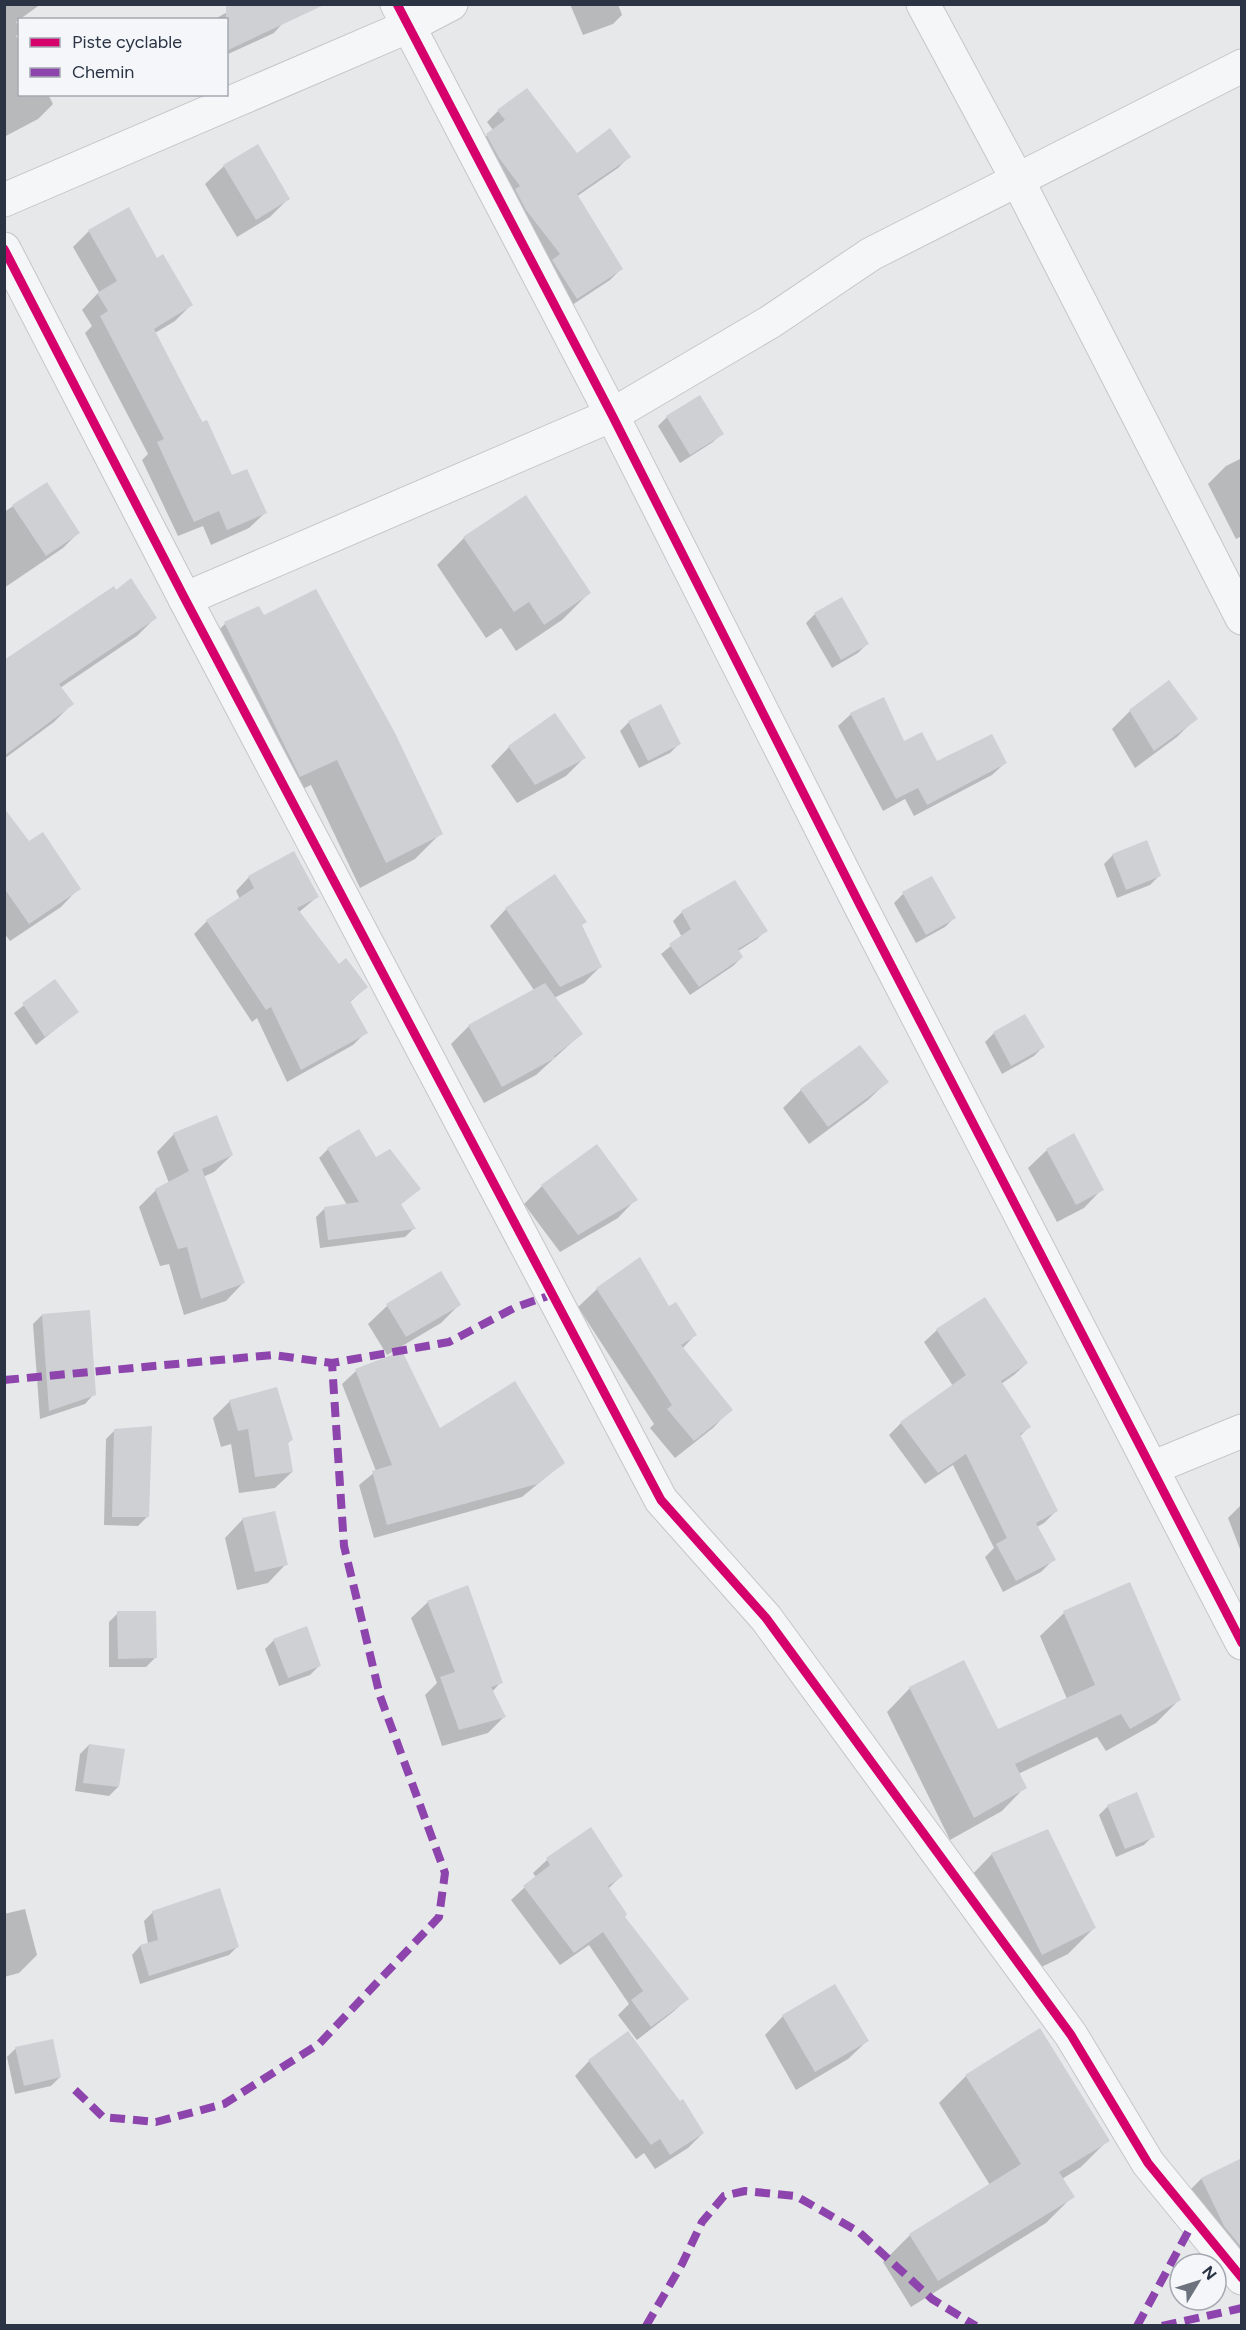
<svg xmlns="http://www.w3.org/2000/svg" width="1246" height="2330" font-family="Figtree,sans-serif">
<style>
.shadow{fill:#0003}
.building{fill:#ced0d3}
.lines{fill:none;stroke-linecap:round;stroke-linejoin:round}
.street-casing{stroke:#c4c6c8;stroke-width:35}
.street{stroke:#f5f6f7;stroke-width:33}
.quiet{stroke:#8e44ad;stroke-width:8;stroke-dasharray:15 8;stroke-linecap:butt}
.cycleway-casing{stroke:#f4f6f9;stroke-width:13}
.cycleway{stroke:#d6006c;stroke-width:9}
</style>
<rect width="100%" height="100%" fill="#e6e8ea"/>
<g class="shadow">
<polygon points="4,4 41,4 16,22 20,26 20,33 16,36 20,42 20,94 48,94 53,104 38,119 4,137"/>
<polygon points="242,4 282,24 274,33 226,55 226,20 213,20"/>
<polygon points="570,4 618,4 622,15 613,24 583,35"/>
<polygon points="498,111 576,155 629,157 618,168 576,197 621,269 610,280 566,309 476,146 493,130 487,122"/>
<polygon points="224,166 288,199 270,217 237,237 205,184"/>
<polygon points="89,231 157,260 191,305 175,321 155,333 231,477 265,513 249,528 211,545 203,526 178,536 142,460 148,454 85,333 92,326 82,310 99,292 73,247"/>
<polygon points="699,397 722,433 713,442 680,463 658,426 667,417"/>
<polygon points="1242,458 1242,536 1236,539 1208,484 1226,466"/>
<polygon points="47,484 78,533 63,548 4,588 4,512"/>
<polygon points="525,497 589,593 562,620 516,651 501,628 486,638 437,565 464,538"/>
<polygon points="116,592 155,618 137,636 60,688 72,704 54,722 4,759 4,690"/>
<polygon points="815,614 867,644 858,653 832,668 806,623"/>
<polygon points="225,624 441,833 415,859 360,888 311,785 274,802 199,649"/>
<polygon points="1130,711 1196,718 1177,737 1135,768 1112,729"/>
<polygon points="851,714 937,763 1005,763 992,775 914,816 905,799 883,811 838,726"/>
<polygon points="629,722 679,744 670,753 639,768 620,731"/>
<polygon points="509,747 584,758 566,776 517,803 491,766"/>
<polygon points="4,811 28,843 79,888 61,907 10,941 4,933"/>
<polygon points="294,853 317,897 298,913 339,966 366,987 349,1003 366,1032 353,1045 287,1082 257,1018 252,1022 194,934 207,921 240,899 236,891 249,877"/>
<polygon points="1113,855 1159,876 1150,885 1117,898 1104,864"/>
<polygon points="932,878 954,918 945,927 916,943 894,903 903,894"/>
<polygon points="506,909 581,926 600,967 584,983 554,998 581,1034 536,1075 484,1103 451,1044 469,1026 534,990 490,926"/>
<polygon points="682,912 766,930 757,939 738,951 742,957 733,966 690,995 661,954 682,937 673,921"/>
<polygon points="55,981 77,1012 36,1045 14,1013"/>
<polygon points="1025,1016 1043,1047 1034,1056 1002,1074 985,1042 994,1033"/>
<polygon points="887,1082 868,1100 809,1144 783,1108 801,1090"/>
<polygon points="174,1134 232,1155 214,1172 203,1177 243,1283 226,1301 184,1315 169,1264 160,1266 139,1207 156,1190 169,1183 157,1152"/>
<polygon points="328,1149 376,1159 419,1189 400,1205 414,1228 405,1237 320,1248 316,1217 325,1208 347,1205 319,1158"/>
<polygon points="1047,1150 1102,1189 1084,1208 1057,1222 1028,1168"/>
<polygon points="542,1186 636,1199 618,1218 560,1252 524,1204"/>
<polygon points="440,1273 459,1305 441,1323 387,1355 368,1324 387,1306"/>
<polygon points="597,1289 669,1309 695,1335 682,1349 731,1409 713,1428 675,1458 650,1428 654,1424 578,1307"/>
<polygon points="985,1299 1027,1363 1014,1375 1001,1384 1029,1427 1020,1436 1056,1511 1044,1523 1037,1527 1054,1559 1041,1572 1003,1592 985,1557 994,1548 953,1465 925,1484 889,1435 901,1423 953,1386 924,1342 937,1330"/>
<polygon points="42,1315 94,1394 85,1404 40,1419 33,1324"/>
<polygon points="356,1371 439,1430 563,1463 522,1497 374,1538 359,1485 376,1471 342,1384"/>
<polygon points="230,1401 291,1440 287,1444 292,1472 275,1488 239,1493 231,1444 221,1447 213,1418"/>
<polygon points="115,1430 147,1517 138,1526 104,1525 106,1439"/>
<polygon points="1242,1504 1242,1548 1240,1549 1228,1518"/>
<polygon points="243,1519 286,1564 268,1583 237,1590 225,1538"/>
<polygon points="1129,1584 1180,1699 1156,1723 1106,1751 1097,1737 1018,1774 1025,1787 1002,1811 950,1840 887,1712 910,1688 997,1731 1067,1699 1040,1636 1064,1613"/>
<polygon points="428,1602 501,1682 492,1692 504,1717 488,1733 442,1746 425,1695 437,1683 411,1618"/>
<polygon points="118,1613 155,1658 146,1667 109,1667 109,1622"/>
<polygon points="274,1640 319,1666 310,1675 279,1686 265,1649"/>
<polygon points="89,1745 118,1787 109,1796 75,1791 80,1754"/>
<polygon points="1108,1806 1153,1836 1144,1845 1116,1857 1099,1815"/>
<polygon points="591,1829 621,1876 608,1889 623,1917 687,1999 673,2012 637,2040 618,2015 629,2004 589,1945 560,1965 511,1900 536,1877 533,1873 547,1860"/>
<polygon points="992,1854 1095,1927 1068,1954 1015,1980 966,1881"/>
<polygon points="25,1909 37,1955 19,1973 4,1977 4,1914"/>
<polygon points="153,1912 238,1946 229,1955 140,1984 132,1955 140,1946 148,1944 144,1921"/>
<polygon points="783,2016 867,2041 848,2059 796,2090 765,2035"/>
<polygon points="16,2048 60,2077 51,2086 15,2094 7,2057"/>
<polygon points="589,2061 703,2133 688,2148 655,2169 644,2153 636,2159 575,2076"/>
<polygon points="966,2076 1108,2140 1081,2167 1062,2179 1073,2196 1046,2223 911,2307 883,2262 910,2235 990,2185 939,2103"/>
<polygon points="1242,2159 1242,2273 1183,2197 1201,2179"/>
</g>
<g class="building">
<polygon points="226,4 326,4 226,51"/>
<polygon points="527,88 577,153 610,128 631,157 577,194 623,269 577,299 552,260 560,254 526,210 515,189 520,186 499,158 486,134 505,120 497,110"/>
<polygon points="258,144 290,199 256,220 223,165"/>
<polygon points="129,207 157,258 163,254 193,305 154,329 202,422 207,420 232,475 247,469 267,513 227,530 219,511 194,522 157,442 164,439 100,316 108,311 97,293 117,281 88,230"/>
<polygon points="700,395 724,434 690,455 666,416"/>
<polygon points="47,482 80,533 46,556 12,505"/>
<polygon points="526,495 591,593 544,625 529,602 514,612 463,537"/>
<polygon points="131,578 157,618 59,684 74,704 4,756 4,660 114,586 116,590"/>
<polygon points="316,589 395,733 443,834 386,863 337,760 300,777 224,622 259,606 264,615"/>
<polygon points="842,597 869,644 841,660 814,613"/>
<polygon points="1169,680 1198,719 1154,751 1129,710"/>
<polygon points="884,697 904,741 922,732 937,761 992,734 1007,763 927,805 918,788 896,799 850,713"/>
<polygon points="661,704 681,744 648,761 628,721"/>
<polygon points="555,713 586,758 535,785 508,746"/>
<polygon points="4,808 29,841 43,832 81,889 29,924 4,888"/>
<polygon points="1147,840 1161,876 1126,890 1112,854"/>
<polygon points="294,851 319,897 297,908 339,964 346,958 368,987 350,1001 368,1033 301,1070 271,1007 266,1010 206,920 254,888 248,876"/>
<polygon points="555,874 587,922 582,925 602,967 560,987 505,908"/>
<polygon points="932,876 956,918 926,935 902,892"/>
<polygon points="735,880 768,931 738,949 743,957 699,987 669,944 691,929 681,911"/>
<polygon points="55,979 79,1012 45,1037 22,1003"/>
<polygon points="545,983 583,1034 554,1056 555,1058 502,1087 468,1025"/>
<polygon points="1025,1014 1045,1047 1011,1066 993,1032"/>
<polygon points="860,1045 889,1082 828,1127 800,1089"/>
<polygon points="217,1115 233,1155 202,1169 245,1283 201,1299 187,1247 178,1249 155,1189 189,1171 173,1133"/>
<polygon points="359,1129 376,1157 390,1149 421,1189 401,1204 416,1229 328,1240 324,1207 359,1202 327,1148"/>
<polygon points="1074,1133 1104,1190 1076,1205 1046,1149"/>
<polygon points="597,1144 638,1200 578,1235 541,1185"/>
<polygon points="640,1257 669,1306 676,1302 697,1335 681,1345 733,1410 694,1441 667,1409 672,1405 596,1288"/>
<polygon points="441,1271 461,1305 406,1337 386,1304"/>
<polygon points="985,1297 1028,1363 1001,1381 1031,1427 1020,1434 1058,1511 1036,1523 1056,1560 1016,1581 996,1544 1007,1538 966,1454 938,1473 900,1422 966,1375 936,1329"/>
<polygon points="90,1310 96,1395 49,1411 42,1314"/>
<polygon points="402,1351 440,1428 515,1381 565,1463 537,1484 387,1525 372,1471 392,1465 355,1369"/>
<polygon points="277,1387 293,1440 288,1442 293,1472 255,1477 248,1429 238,1431 229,1400"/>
<polygon points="152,1426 149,1517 112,1517 114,1429"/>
<polygon points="275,1511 288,1565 255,1572 242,1518"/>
<polygon points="1130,1582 1181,1700 1130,1729 1121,1714 1015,1764 1027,1788 974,1818 909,1687 964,1660 998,1729 1095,1685 1063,1611"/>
<polygon points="468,1585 503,1683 491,1687 506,1717 459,1730 440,1677 455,1672 427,1601"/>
<polygon points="117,1611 156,1611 157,1658 118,1659"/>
<polygon points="307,1626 321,1666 288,1678 273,1639"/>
<polygon points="89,1744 125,1749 119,1787 83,1783"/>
<polygon points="1137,1792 1155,1837 1125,1849 1107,1805"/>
<polygon points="591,1827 623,1876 608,1886 627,1914 625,1917 689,1999 651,2027 631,2000 643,1991 603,1932 574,1953 523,1886 550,1865 546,1858"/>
<polygon points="1048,1829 1096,1928 1042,1955 991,1853"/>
<polygon points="220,1888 239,1947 149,1976 140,1945 158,1940 152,1911"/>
<polygon points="835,1984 869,2041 815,2072 782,2015"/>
<polygon points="1040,2028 1110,2141 1059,2172 1075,2197 938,2281 909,2234 1021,2164 965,2075"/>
<polygon points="628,2031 680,2101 683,2099 704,2133 670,2155 660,2139 651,2145 588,2060"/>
<polygon points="53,2039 61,2077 24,2086 15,2047"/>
<polygon points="1242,2158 1242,2248 1224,2226 1201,2178"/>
</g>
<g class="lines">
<defs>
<g id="street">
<polyline points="397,4 612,415 861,907 1242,1643"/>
<polyline points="923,4 1017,179 1242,618"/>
<polyline points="4,200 409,26 451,4"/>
<polyline points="4,249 185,599 661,1500 766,1618 1071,2035 1148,2163 1242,2278"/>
<polyline points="185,599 612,415 770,322 871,254 1242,66"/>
<polyline points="1152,1468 1242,1431"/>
</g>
</defs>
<use href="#street" class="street-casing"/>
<use href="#street" class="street"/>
<g class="quiet">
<polyline points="4,1380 273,1355 332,1363 449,1342 516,1307 551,1295"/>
<polyline points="75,2090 103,2117 156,2122 224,2104 319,2044 439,1917 445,1873 380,1696 344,1546 332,1363"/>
<polyline points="646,2326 682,2264 702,2222 724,2196 745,2191 796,2196 859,2232 932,2299 976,2326"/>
<polyline points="1137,2326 1195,2219"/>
<polyline points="1162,2326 1242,2308"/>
</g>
<defs>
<g id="cycleway">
<polyline points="397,4 612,415 861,907 1242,1643"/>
<polyline points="4,249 185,599 661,1500 766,1618 1071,2035 1148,2163 1242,2278"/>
</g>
</defs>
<use href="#cycleway" class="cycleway-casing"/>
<use href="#cycleway" class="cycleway"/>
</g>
<rect width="1246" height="2330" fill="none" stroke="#2b3445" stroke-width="12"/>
<rect x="18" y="18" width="210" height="78" fill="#f4f6f9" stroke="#a4a8b1" stroke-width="1.5"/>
<rect x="30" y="38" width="30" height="9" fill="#d6006c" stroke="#a4a8b1" stroke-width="1.5"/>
<text x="72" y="48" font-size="18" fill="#2b3445">Piste cyclable</text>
<rect x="30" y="68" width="30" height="9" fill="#8e44ad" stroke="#a4a8b1" stroke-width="1.5"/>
<text x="72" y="78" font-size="18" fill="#2b3445">Chemin</text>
<g transform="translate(1198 2282) rotate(52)"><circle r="28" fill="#f4f6f9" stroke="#a4a8b1" stroke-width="1.5"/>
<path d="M0-4.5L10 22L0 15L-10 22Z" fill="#6c737f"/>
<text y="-9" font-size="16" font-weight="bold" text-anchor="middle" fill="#2b3445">N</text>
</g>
</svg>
